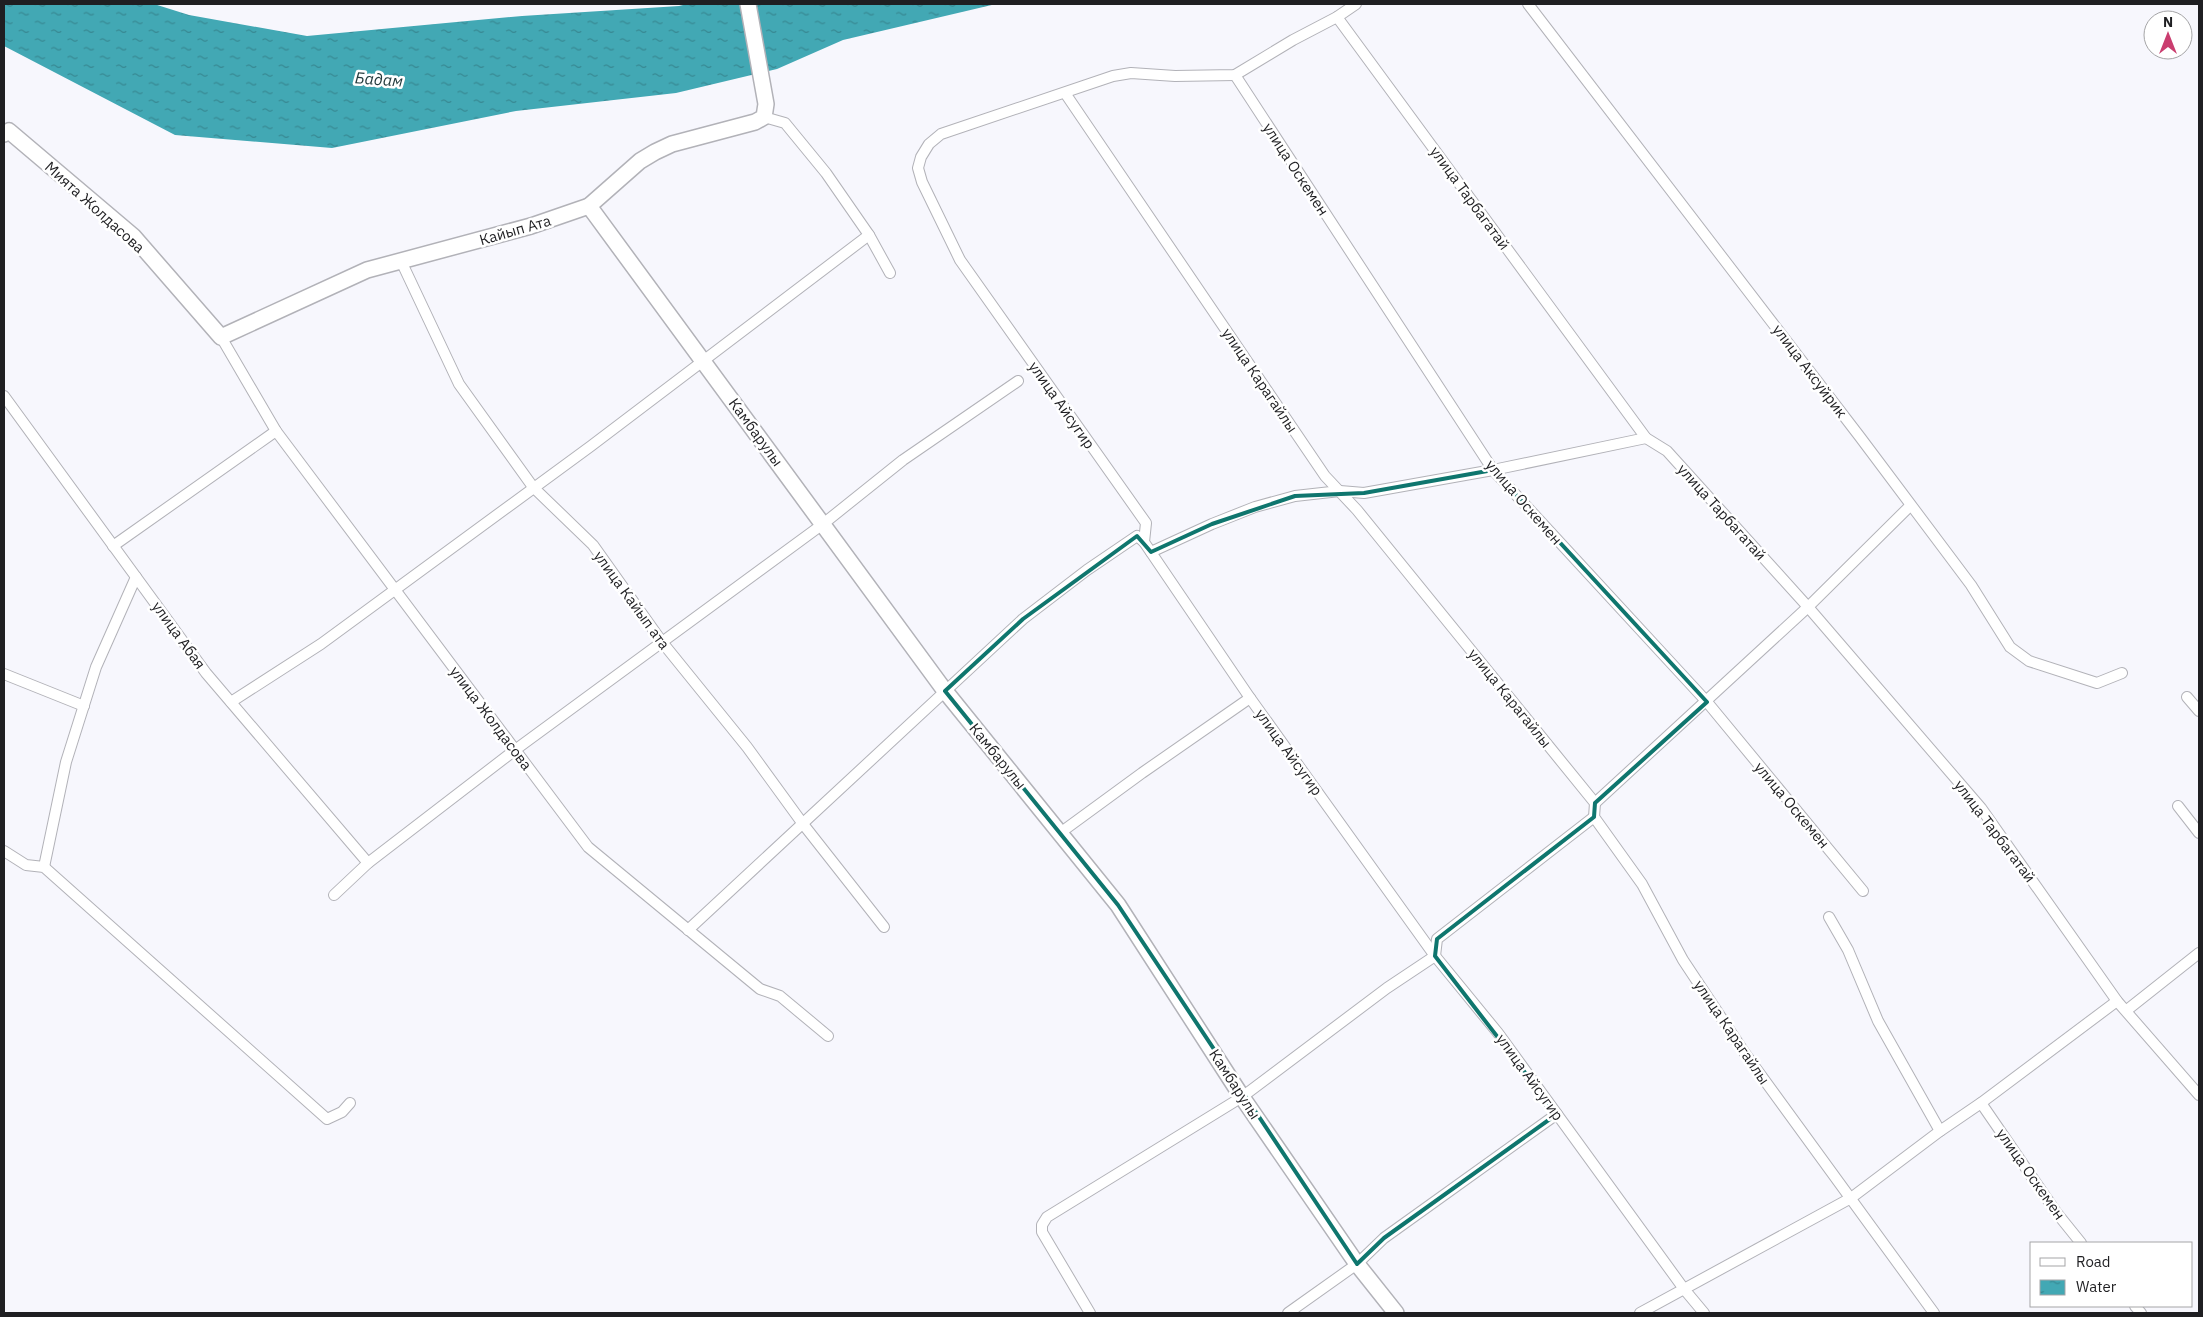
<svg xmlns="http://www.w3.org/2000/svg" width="2203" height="1317" font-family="'IBM Plex Sans',sans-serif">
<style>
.water{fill:url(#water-ripples)}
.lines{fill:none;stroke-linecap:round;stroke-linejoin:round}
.street-casing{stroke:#b2b2b8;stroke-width:12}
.secondary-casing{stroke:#b2b2b8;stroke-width:18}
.street{stroke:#fff;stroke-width:10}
.secondary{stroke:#fff;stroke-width:15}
.marked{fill:none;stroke:#0f766e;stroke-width:4;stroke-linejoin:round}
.labels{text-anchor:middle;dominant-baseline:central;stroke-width:5;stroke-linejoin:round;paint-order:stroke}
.street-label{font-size:15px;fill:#1f1f22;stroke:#fff}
.water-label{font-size:16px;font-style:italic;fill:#233a3d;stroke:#fff}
</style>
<defs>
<pattern id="water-ripples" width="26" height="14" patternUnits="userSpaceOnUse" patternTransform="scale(1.25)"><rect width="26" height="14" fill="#42a8b4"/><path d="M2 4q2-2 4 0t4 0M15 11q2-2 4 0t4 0" fill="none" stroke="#378892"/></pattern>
</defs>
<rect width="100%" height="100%" fill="#f7f7fd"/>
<polygon class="water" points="4,4 154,4 189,15 307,36 522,16 679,6 687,4 996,4 843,40 777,69 676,93 516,111 332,148 175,135 4,46"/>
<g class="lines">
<defs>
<g id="street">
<polyline points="1356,4 1337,17 1293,40 1235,75 1175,76 1131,73 1113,76 941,134 929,144 921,157 918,168 922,182 960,260 1146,523 1144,542 1250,698 1435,956 1498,1033 1684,1289 1704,1313"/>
<polyline points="1528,4 1860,437 1971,585 2010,647 2029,661 2097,683 2122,673"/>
<polyline points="1337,17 1646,438 1667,451 1808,607 1981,808 2117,1001 2199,1095"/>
<polyline points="1235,75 1493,470 1707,702 1863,891"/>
<polyline points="1065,93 1325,476 1357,510 1595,803 1594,817 1642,884 1683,960 1744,1052 1934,1313"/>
<polyline points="764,117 785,123 826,173 869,235 890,273"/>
<polyline points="401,261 459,384 533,487 593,545 662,642 747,747 803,824 884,927"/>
<polyline points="221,337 276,431 588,847 760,989 780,996 828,1036"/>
<polyline points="4,396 206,673 368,863"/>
<polyline points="113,546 276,431"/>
<polyline points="1151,552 1212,524 1255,507 1295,496 1340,491 1364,493 1493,470 1646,438"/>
<polyline points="4,674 84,706"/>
<polyline points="2187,697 2199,711"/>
<polyline points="231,702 321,644 591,446 869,235"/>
<polyline points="1595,803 1808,607 1910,506"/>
<polyline points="2178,806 2199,833"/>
<polyline points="1060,833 1142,773 1250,698"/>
<polyline points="4,851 26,865 44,867 327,1119 342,1112 350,1103"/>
<polyline points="44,867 66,762 96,667 136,577"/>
<polyline points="334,895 368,863 515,750 823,524 903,460 1018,381"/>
<polyline points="1829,917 1848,950 1878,1021 1940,1131"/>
<polyline points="688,930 1023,619 1087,570 1137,536 1144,542"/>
<polyline points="2127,1010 2199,953"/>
<polyline points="1981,1103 2056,1212 2081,1243"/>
<polyline points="2135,1306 2141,1313"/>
<polyline points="1090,1313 1042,1232 1042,1225 1047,1217 1242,1097 1387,988 1435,956 1437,939 1594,817"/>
<polyline points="1288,1313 1357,1264 1384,1238 1557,1114"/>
<polyline points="1640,1313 1851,1198 1940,1131 1981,1103 2117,1001"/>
</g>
<g id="secondary">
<polyline points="4,134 9,131 133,236 221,337 367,270 531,226 589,206 640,161 655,152 672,144 755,122 764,117 766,104 748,4"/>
<polyline points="589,206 945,691 1118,905 1242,1097 1357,1264 1396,1313"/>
</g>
</defs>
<use href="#street" class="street-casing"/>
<use href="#secondary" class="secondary-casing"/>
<use href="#street" class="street"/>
<use href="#secondary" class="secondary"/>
</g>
<path class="marked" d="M1493 470 1707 702 1595 803 1594 817 1437 939 1435 956 1557 1114 1384 1238 1357 1264 1118 905 945 691 1023 619 1137 536 1151 552 1212 524 1295 496 1364 493Z"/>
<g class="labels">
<g class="street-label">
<text transform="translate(1296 169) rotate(57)">улица Оскемен</text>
<text transform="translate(1470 198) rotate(54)">улица Тарбагатай</text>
<text transform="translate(95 207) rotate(42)">Мията Жолдасова</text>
<text transform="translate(515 230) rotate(-16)">Кайып Ата</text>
<text transform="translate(1810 371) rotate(53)">улица Аксуйрик</text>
<text transform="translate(1260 380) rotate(56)">улица Карагайлы</text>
<text transform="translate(1062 405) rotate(55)">улица Айсугир</text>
<text transform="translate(756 432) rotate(54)">Камбарулы</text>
<text transform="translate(1524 502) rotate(49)">улица Оскемен</text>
<text transform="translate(1722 512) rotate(48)">улица Тарбагатай</text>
<text transform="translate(632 600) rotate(54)">улица Кайып ата</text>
<text transform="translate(179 635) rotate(54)">улица Абая</text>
<text transform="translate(1510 698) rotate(51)">улица Карагайлы</text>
<text transform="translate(491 718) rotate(53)">улица Жолдасова</text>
<text transform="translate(1289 752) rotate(54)">улица Айсугир</text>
<text transform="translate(998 756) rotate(51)">Камбарулы</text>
<text transform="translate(1792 805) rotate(50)">улица Оскемен</text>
<text transform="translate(1995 831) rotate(53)">улица Тарбагатай</text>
<text transform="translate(1732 1032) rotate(56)">улица Карагайлы</text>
<text transform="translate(1530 1077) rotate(54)">улица Айсугир</text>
<text transform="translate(1235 1084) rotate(57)">Камбарулы</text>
<text transform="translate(2031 1174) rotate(55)">улица Оскемен</text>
</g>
<g class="water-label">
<text transform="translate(379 79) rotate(4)">Бадам</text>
</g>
</g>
<rect width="2203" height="1317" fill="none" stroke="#1f1f22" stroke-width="10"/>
<rect x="2030" y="1242" width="162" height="65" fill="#ffffff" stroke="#a5a5a7"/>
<rect x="2040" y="1258" width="25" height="8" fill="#ffffff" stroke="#a5a5a7"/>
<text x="2076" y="1267" font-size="15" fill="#1f1f22">Road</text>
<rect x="2040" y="1280" width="25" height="15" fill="url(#water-ripples)" stroke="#a5a5a7"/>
<text x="2076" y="1292" font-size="15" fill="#1f1f22">Water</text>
<g transform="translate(2168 35)"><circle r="24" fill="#ffffff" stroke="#a5a5a7"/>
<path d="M0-4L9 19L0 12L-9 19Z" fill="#ca3d6f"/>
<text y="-8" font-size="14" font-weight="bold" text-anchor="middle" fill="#1f1f22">N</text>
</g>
</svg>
